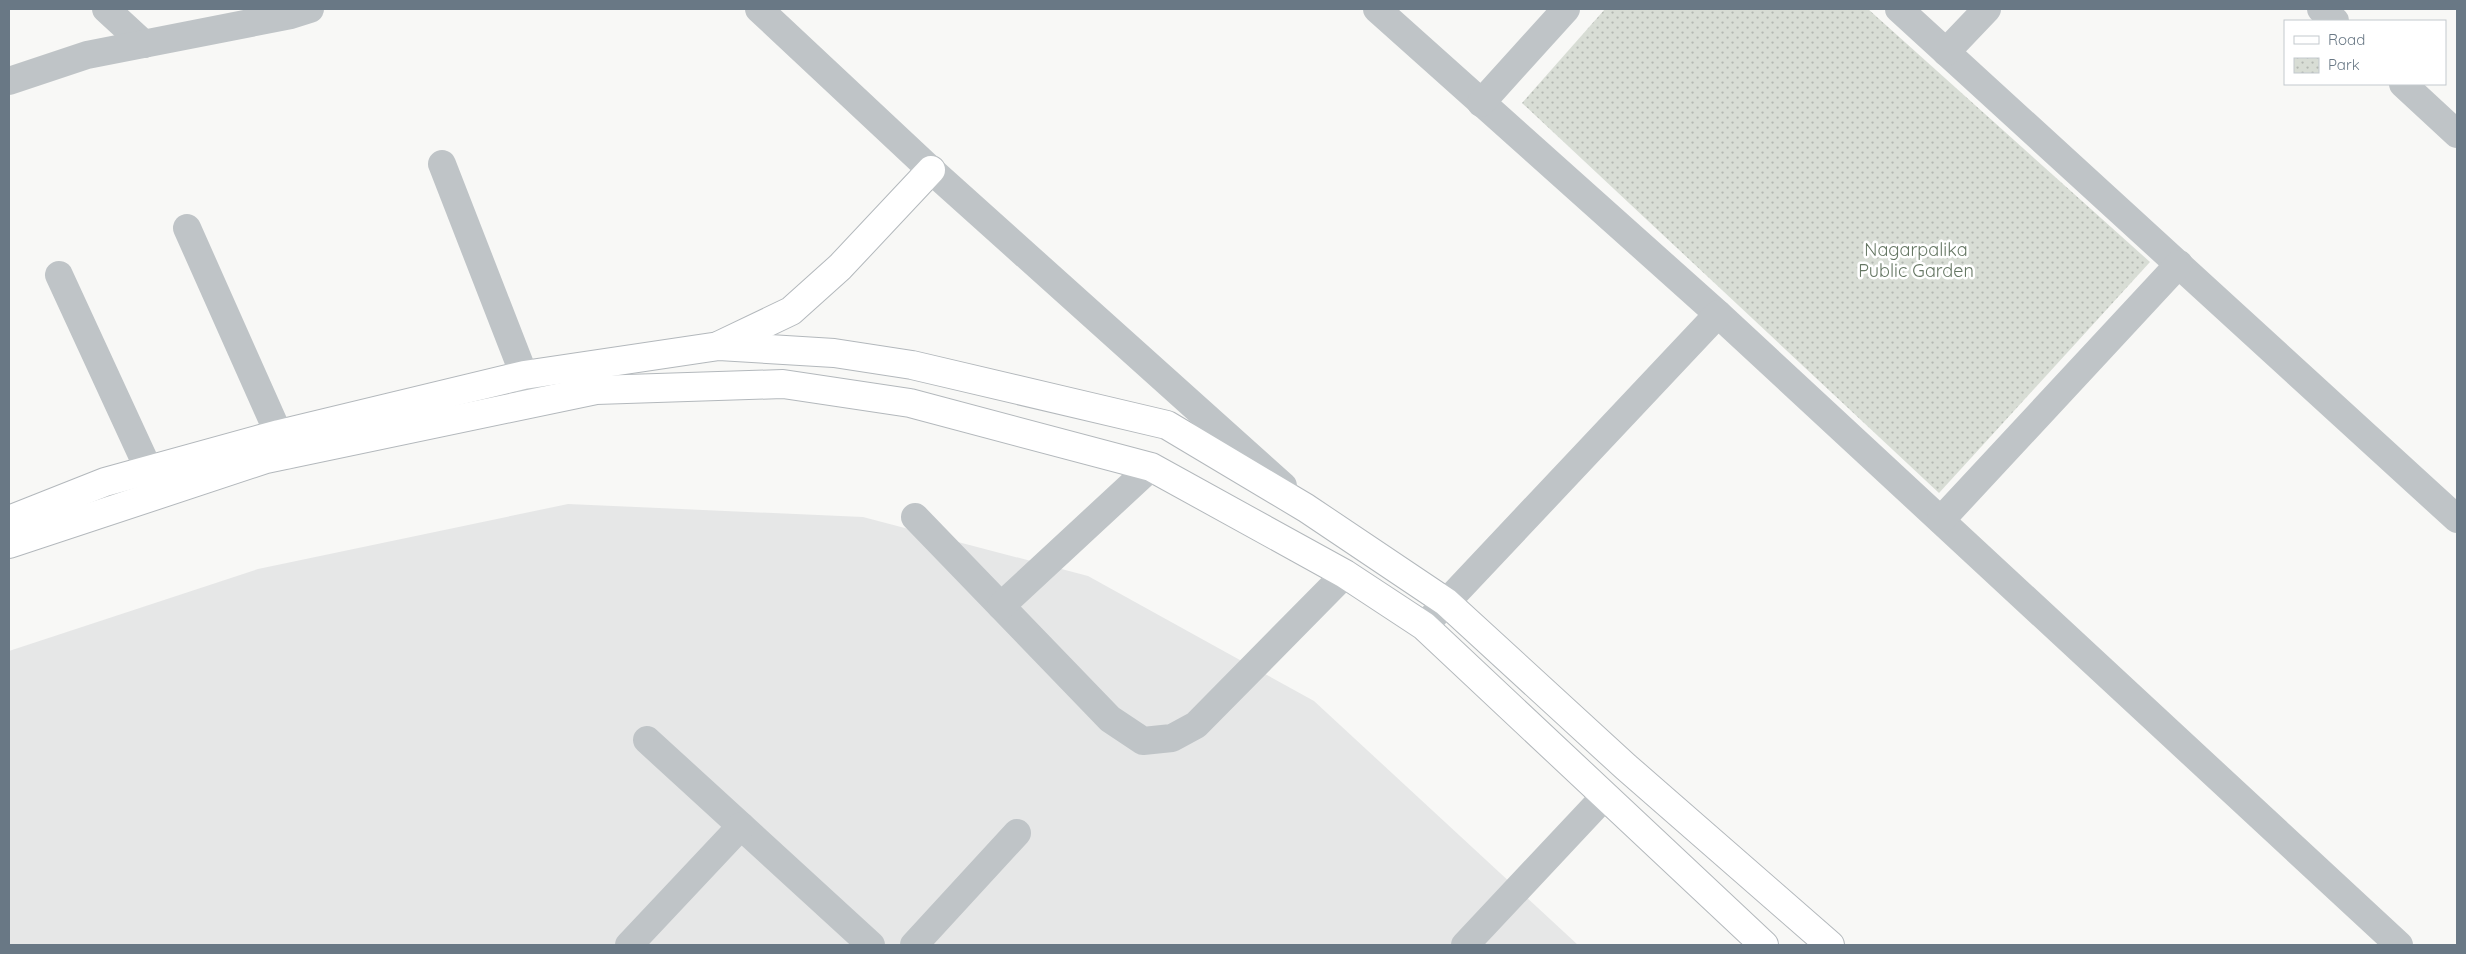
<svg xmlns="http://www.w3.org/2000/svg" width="2466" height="954" font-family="Quicksand,sans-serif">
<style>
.built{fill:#e6e7e7}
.park{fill:url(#park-dots)}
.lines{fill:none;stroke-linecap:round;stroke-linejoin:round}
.major-casing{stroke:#b3b8bc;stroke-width:30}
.minor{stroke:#bfc4c7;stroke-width:28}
.major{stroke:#fff;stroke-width:28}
.labels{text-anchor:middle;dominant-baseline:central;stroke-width:5;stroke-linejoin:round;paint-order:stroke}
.park-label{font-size:18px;fill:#667764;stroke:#fff}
</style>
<defs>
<pattern id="park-dots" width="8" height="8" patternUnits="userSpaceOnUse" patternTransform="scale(1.25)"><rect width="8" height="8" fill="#d8ddd5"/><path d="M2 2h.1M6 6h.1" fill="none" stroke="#b3b8b2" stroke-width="1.8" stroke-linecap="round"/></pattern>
</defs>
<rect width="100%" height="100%" fill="#f8f8f6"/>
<polygon class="built" points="568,504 863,517 1088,576 1314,701 1578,945 9,945 9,651 258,569"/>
<polygon class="park" points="1605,9 1868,9 2150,262 1939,493 1522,103"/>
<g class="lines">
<defs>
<g id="major">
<polyline points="720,345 791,311 840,267 931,170"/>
<polyline points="9,520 105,482 279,434 524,375 719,346 834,353 912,365 1167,425 1306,508 1446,602 1626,767 1830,945"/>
<polyline points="9,544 266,459 596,390 783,384 910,403 1151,467 1345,574 1424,626 1764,945"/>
</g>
</defs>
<use href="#major" class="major-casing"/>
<g class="minor">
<polyline points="106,9 144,44"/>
<polyline points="759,9 931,170 1283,486"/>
<polyline points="1377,9 1718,314 2399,945"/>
<polyline points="1899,9 2457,519"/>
<polyline points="2321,9 2335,21"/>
<polyline points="1946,52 1987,9"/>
<polyline points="9,81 87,55 291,15 310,9"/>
<polyline points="2403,84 2457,134"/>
<polyline points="1481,103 1566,9"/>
<polyline points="442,164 533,398"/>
<polyline points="187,228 288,455"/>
<polyline points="59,275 159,492"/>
<polyline points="915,517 1110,719 1143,741 1172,738 1196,725 1345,574"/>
<polyline points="1941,520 2179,264"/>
<polyline points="1001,606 1151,467"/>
<polyline points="1424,626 1718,314"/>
<polyline points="647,740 871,945"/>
<polyline points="629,945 741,826"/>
<polyline points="914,945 1017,833"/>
<polyline points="1465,945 1604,797"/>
</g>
<use href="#major" class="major"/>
</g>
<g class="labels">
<g class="park-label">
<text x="1916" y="249">Nagarpalika<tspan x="1916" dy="21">Public Garden</tspan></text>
</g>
</g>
<rect width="2466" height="954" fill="none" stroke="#697885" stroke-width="20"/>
<rect x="2284" y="20" width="162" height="65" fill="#ffffff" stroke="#c3c9ce"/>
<rect x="2294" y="36" width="25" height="8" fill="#ffffff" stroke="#c3c9ce"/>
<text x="2328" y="45" font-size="15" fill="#697885">Road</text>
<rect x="2294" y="58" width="25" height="15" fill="url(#park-dots)" stroke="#c3c9ce"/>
<text x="2328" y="70" font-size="15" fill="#697885">Park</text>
</svg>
